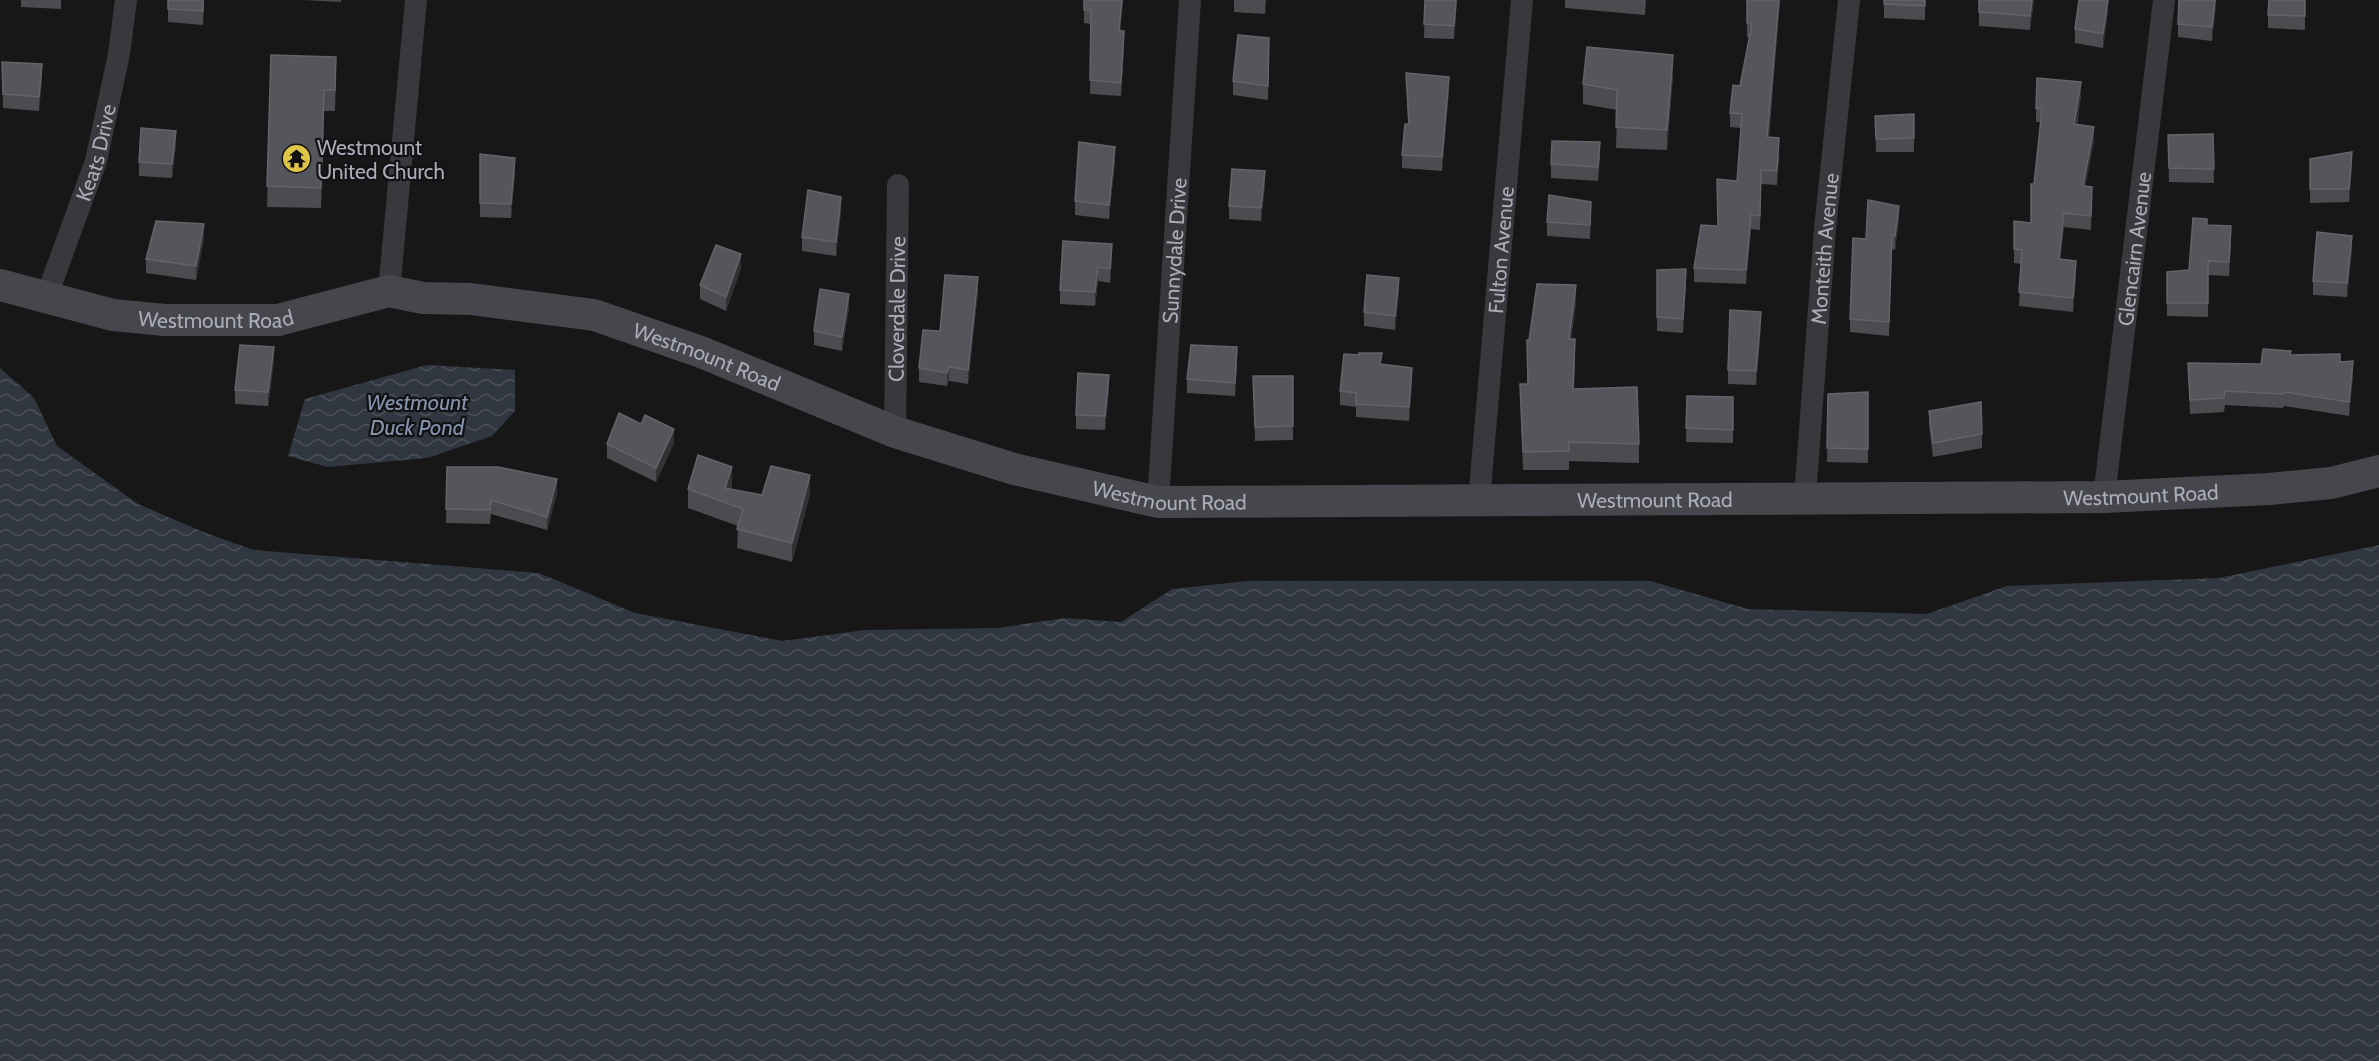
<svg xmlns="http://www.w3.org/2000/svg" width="2379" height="1061" font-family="Cabin,sans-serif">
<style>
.water{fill:url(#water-waves)}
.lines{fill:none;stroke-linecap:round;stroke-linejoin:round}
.street{stroke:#38383d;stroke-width:22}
.secondary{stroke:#46474d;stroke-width:32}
.wall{fill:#4b4b50}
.shaded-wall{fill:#323235}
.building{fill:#55565b;stroke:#636369;stroke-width:1.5}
.labels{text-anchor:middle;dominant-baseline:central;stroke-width:4.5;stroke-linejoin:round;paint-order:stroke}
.poi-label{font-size:21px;fill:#aaacb7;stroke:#121214;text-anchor:start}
.street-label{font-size:21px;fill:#aaacb7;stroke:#121214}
.water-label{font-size:22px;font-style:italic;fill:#8594ae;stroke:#121214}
</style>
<defs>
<pattern id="water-waves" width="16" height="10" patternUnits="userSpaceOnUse" patternTransform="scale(1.5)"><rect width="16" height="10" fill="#313740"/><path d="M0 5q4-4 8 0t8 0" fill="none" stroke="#4c5159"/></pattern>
</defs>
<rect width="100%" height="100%" fill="#171718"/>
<g class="water">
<polygon points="427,365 515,370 515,411 492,436 427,458 328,467 288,456 305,399"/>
<polygon points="0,368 34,398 57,446 138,504 208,534 254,550 539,573 635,613 783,641 865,630 998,628 1065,618 1121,622 1172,589 1248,581 1650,581 1748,609 1927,614 2007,586 2219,578 2379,545 2379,1061 0,1061"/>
</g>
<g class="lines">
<g class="street">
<polyline points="389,291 416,0"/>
<path id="s1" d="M46 298 96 161 119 54 126 0"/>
<path id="s2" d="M895 432 898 185"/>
<path id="s3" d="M1805 497 1825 229 1849 0"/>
<path id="s4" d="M2104 497 2164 0"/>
<path id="s5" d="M1479 501 1522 0"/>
<path id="s6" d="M1158 502 1190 0"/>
</g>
<path class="secondary" id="s7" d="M0 285 113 315 165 320H278L389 291 423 298 471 299 594 315 701 352 895 432 1014 469 1158 502 2104 497 2269 489 2331 483 2379 471"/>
</g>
<g class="wall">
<polygon points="21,0 61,0 61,9 21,7"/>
<polygon points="168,0 204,0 203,25 168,22"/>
<polygon points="303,0 341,0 341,2"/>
<polygon points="1084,0 1123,0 1120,30 1124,45 1121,96 1090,94 1091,24 1084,23"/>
<polygon points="1234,0 1266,0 1265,14 1234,12"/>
<polygon points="1425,0 1457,0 1454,39 1424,38"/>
<polygon points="1565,0 1646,0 1645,15 1565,8"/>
<polygon points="1747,0 1780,0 1769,137 1779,152 1777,185 1761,184 1760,230 1751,229 1746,284 1694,282 1694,268 1718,226 1737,181 1741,128 1730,127 1730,113 1740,86 1749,37 1747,37"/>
<polygon points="1884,0 1925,0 1925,20 1884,18"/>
<polygon points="1979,0 2034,0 2030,30 1979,26"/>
<polygon points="2108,0 2108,10 2103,48 2075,43 2075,29"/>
<polygon points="2216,0 2212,41 2178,37 2178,24"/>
<polygon points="2305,0 2305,30 2268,28 2268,15"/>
<polygon points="1269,38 1268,100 1233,95 1233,81"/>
<polygon points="271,55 336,77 335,111 324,111 321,208 267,207"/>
<polygon points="2,62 42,78 39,111 3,108"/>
<polygon points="1406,73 1449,91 1442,171 1402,168 1402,155 1408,124"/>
<polygon points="1673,75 1667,150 1616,148 1617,110 1583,104 1583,84"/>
<polygon points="2081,95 2077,125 2094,141 2085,186 2092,201 2091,230 2064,227 2060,259 2076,275 2073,312 2019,306 2021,264 2014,263 2014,221 2031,223 2034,184 2041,122 2036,122 2036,108"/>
<polygon points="1875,116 1914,138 1914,152 1876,152"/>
<polygon points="2213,134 2214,183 2169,182 2168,135"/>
<polygon points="176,144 172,178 139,176 139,162"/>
<polygon points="480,154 515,171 511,218 480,217"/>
<polygon points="1600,156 1598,181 1551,178 1551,164"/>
<polygon points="2310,159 2352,166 2349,202 2310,203"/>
<polygon points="1115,161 1109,219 1075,215 1075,201"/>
<polygon points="1265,185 1261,221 1229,219 1229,206"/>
<polygon points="841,211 836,256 802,251 802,237"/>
<polygon points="1591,216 1590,239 1547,236 1547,222"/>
<polygon points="1899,220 1895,250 1892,249 1889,336 1850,332 1850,319 1866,239"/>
<polygon points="2207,225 2231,240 2229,276 2208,275 2208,317 2167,316 2167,272 2189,270"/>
<polygon points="204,238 196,280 146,273 146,259"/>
<polygon points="2352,250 2347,297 2313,295 2313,281"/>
<polygon points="1112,258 1110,283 1098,281 1095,306 1060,304 1060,290"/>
<polygon points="741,268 726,311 700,299 700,285"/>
<polygon points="1657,270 1686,283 1683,333 1657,331"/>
<polygon points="978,291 968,384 949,381 947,386 919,382 919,368 940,331"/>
<polygon points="1399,292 1395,330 1364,326 1364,312"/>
<polygon points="1576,304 1571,339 1575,357 1574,389 1639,444 1639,463 1569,461 1569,470 1523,470 1520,384 1527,384 1527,340 1529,340"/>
<polygon points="849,308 842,351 814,345 814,331"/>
<polygon points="1761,326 1756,385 1728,384 1728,370"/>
<polygon points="2291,355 2340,362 2353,375 2349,416 2284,406 2283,408 2225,405 2224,412 2190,414 2188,363 2261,364"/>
<polygon points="274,361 268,406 235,404 235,390"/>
<polygon points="1237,361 1235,396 1187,393 1187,379"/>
<polygon points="1382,365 1412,382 1409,421 1356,417 1356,407 1340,405 1340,391"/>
<polygon points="1253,376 1293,376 1293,440 1255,441"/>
<polygon points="1109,389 1105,430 1076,429 1076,415"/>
<polygon points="1868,392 1868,463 1827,462 1828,394"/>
<polygon points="1687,396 1733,397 1733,443 1686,442"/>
<polygon points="1929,411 1982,434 1982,448 1933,457 1929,425"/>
<polygon points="674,443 656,482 607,458 607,444"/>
<polygon points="447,467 557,493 547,530 491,514 490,524 446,523"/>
<polygon points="732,485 731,489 762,495 810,494 792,562 737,548 738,526 688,508 688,489"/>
</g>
<g class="shaded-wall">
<polygon points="1122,0 1123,0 1119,44 1119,30"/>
<polygon points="1456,0 1457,0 1454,39 1454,26"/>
<polygon points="1779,0 1780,0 1767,151 1767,137"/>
<polygon points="2032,0 2034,0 2030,30 2030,16"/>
<polygon points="2108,0 2108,10 2103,48 2103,34"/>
<polygon points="2215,0 2216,8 2212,41 2212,27"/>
<polygon points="1124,31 1124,45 1121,96 1121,83"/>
<polygon points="1673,55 1673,75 1667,150 1667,130"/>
<polygon points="42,64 42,78 39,111 39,97"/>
<polygon points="1449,77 1449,91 1442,171 1442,157"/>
<polygon points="2081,82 2081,95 2074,138 2074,124"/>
<polygon points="324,90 324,111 321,208 321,188"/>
<polygon points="2094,127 2094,141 2083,200 2083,186"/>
<polygon points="176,131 176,144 172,178 172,164"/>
<polygon points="1779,138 1779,152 1777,185 1777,171"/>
<polygon points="1115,147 1115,161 1109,219 1109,205"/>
<polygon points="2352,152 2352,166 2349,202 2349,189"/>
<polygon points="515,158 515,171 511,218 511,204"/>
<polygon points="1265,171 1265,185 1261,221 1261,208"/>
<polygon points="841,197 841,211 836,256 836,242"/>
<polygon points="1899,206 1899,220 1895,250 1895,236"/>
<polygon points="2064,213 2064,227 2059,273 2059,259"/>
<polygon points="1751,215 1751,229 1746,284 1746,270"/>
<polygon points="204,224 204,238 196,280 196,266"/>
<polygon points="2231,226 2231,240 2229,276 2229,262"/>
<polygon points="1892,235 1892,249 1889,336 1889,322"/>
<polygon points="2352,236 2352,250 2347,297 2347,283"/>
<polygon points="1112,244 1112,258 1110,283 1110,269"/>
<polygon points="741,254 741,268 726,311 726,297"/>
<polygon points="2076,261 2076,275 2073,312 2073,298"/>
<polygon points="1098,267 1098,281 1095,306 1095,292"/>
<polygon points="1686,269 1686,283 1683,333 1683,319"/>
<polygon points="978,277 978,291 968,384 968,370"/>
<polygon points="1399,278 1399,292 1395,330 1395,316"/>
<polygon points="1576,285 1576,304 1569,357 1569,339"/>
<polygon points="849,294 849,308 842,351 842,337"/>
<polygon points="1761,312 1761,326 1756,385 1756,371"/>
<polygon points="274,347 274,361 268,406 268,392"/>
<polygon points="1237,347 1237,361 1235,396 1235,383"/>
<polygon points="2353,361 2353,375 2349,416 2349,402"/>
<polygon points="949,367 949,381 947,386 947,373"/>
<polygon points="1412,368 1412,382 1409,421 1409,407"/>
<polygon points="1109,375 1109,389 1105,430 1105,416"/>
<polygon points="674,429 674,443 656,482 656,468"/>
<polygon points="732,467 732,485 726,503 725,488"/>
<polygon points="810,475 810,494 792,562 792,543"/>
<polygon points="557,479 557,493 547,530 547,517"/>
</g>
<g class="building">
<polygon points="168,0 203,0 203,11 168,9"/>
<polygon points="1084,0 1122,0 1119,30 1124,31 1121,83 1090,80 1091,10 1084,10"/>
<polygon points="1425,0 1456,0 1454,26 1424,24"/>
<polygon points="1747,0 1779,0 1767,137 1779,138 1777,171 1761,170 1760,216 1751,215 1746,270 1694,268 1701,225 1718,226 1717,179 1737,181 1742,114 1730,113 1733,85 1740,86 1752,24 1747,23"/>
<polygon points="1884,0 1925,0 1925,6 1884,4"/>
<polygon points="1979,0 2032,0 2030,16 1979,12"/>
<polygon points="2079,0 2108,0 2103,34 2075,29"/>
<polygon points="2179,0 2215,0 2212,27 2178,24"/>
<polygon points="2269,0 2305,0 2305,16 2268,15"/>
<polygon points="1238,35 1269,38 1268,86 1233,81"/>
<polygon points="1587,47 1673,55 1667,130 1616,127 1617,90 1583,84"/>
<polygon points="271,55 336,57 335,90 324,90 321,188 267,186"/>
<polygon points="2,62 42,64 39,97 3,94"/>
<polygon points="1406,73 1449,77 1442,157 1402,155 1405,124 1409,124"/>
<polygon points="2037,78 2081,82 2074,124 2094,127 2083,186 2092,187 2091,216 2064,213 2059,259 2076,261 2073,298 2019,292 2022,250 2014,249 2014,221 2031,223 2031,184 2034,184 2042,109 2036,108"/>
<polygon points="1914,114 1914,138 1876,139 1875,116"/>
<polygon points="141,128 176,131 172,164 139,162"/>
<polygon points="2213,134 2214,169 2169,168 2168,135"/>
<polygon points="1552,141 1600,142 1598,167 1551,164"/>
<polygon points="1079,142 1115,147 1109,205 1075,201"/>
<polygon points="2352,152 2349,189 2310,189 2310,159"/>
<polygon points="480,154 515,158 511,204 480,203"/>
<polygon points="1232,169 1265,171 1261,208 1229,206"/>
<polygon points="808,190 841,197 836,242 802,237"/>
<polygon points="1549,195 1591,202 1590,225 1547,222"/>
<polygon points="1868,200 1899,206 1895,236 1892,235 1889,322 1850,319 1853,238 1866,239"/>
<polygon points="2193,218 2207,219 2207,225 2231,226 2229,262 2208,261 2208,303 2167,303 2167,272 2189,270"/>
<polygon points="156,221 204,224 196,266 146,259"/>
<polygon points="2317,232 2352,236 2347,283 2313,281"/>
<polygon points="1063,241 1112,244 1110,269 1098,267 1095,292 1060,290"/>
<polygon points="716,245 741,254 726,297 700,285"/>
<polygon points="1686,269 1683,319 1657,317 1657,270"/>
<polygon points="945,275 978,277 968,370 949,367 947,373 919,368 923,330 940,331"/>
<polygon points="1367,275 1399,278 1395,316 1364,312"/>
<polygon points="1537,284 1576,285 1569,339 1575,339 1573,389 1637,387 1639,444 1569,442 1569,451 1523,452 1520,384 1528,384 1527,340 1529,340"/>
<polygon points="820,289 849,294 842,337 814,331"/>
<polygon points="1730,310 1761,312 1756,371 1728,370"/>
<polygon points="240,345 274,347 268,392 235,390"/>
<polygon points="1191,345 1237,347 1235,383 1187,379"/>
<polygon points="2263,349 2291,351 2290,355 2340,354 2340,362 2353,361 2349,402 2284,392 2283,394 2225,391 2224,398 2190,400 2188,363 2261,364"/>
<polygon points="1359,353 1382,353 1380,364 1412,368 1409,407 1356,404 1356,393 1340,391 1344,354 1359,355"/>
<polygon points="1078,373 1109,375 1105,416 1076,415"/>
<polygon points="1253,376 1293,376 1293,426 1255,427"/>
<polygon points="1868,392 1868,449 1827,448 1828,394"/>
<polygon points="1687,396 1733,397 1733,430 1686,428"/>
<polygon points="1981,402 1982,434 1933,443 1929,411"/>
<polygon points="619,413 641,424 645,415 674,429 656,468 607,444"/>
<polygon points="698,455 732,467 725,488 762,495 771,466 810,475 792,543 737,529 743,509 688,489"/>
<polygon points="447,467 498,467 557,479 547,517 491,500 490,510 446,509"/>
</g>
<defs>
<symbol id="temple-disc" viewBox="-11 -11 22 22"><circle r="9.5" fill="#dfc548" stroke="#121214"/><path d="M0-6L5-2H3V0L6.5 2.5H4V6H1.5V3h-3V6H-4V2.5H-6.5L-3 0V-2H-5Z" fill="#111"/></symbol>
</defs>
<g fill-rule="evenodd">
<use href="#temple-disc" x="280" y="142" width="33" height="33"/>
</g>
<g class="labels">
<g class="poi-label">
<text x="317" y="147">Westmount<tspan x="317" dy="24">United Church</tspan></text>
</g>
<g class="street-label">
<text stroke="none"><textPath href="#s1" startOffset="154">Keats Drive</textPath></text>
<text stroke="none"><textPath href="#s3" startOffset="249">Monteith Avenue</textPath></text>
<text stroke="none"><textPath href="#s4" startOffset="250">Glencairn Avenue</textPath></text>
<text stroke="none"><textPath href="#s6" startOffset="252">Sunnydale Drive</textPath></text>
<text stroke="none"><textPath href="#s5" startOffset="252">Fulton Avenue</textPath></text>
<text stroke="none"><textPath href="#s2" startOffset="123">Cloverdale Drive</textPath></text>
<text stroke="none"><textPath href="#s7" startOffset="220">Westmount Road</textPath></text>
<text stroke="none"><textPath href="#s7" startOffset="724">Westmount Road</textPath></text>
<text stroke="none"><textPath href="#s7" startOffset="1210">Westmount Road</textPath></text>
<text stroke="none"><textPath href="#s7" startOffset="2182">Westmount Road</textPath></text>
<text stroke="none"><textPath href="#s7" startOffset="1696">Westmount Road</textPath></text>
</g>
<g class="water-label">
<text x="417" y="402">Westmount<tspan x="417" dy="25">Duck Pond</tspan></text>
</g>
</g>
</svg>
